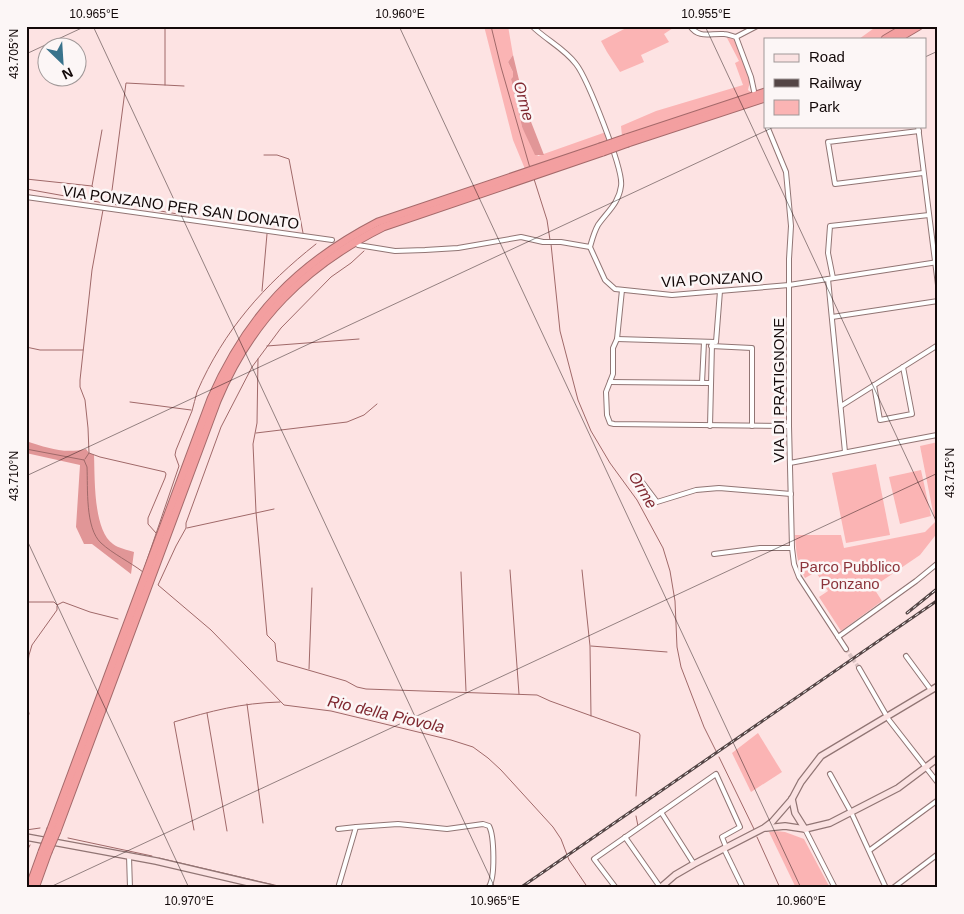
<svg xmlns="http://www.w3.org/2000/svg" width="964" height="914" font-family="Arial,sans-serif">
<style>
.green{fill:#fbb4b4}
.forest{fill:#e19697}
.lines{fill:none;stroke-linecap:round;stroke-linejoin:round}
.stream{stroke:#a06969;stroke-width:1}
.street-tunnel{stroke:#dac2c2;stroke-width:4;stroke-dasharray:4 2;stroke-linecap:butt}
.street-casing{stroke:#917574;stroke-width:6}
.secondary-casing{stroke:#917574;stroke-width:8}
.highway-casing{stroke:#a56a6b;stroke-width:9}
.street{stroke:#fff;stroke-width:4}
.secondary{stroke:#fbe2e2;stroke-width:5.5}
.highway{stroke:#f39fa0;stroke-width:7}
.rail-casing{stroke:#544545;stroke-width:3}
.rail{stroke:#fcf6f6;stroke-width:1;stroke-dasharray:4;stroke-linecap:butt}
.highway-bridge-casing{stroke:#a56a6b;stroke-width:9;stroke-linecap:butt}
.highway-bridge{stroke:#f39fa0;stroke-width:7}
.ticks{fill:none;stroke:#130909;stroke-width:1;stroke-opacity:0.45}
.labels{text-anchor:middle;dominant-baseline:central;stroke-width:5;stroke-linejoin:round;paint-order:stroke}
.street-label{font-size:15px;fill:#130909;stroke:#fcf6f6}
.park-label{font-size:15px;fill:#8c343b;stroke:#fcf6f6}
.water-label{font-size:16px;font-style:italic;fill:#7f2830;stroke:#fcf6f6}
.neatline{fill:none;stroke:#130909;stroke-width:2}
.ticks-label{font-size:12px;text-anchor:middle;fill:#130909}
</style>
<rect width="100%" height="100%" fill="#fde3e3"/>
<g class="green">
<polygon points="484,26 508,26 513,55 508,62 513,72 514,77 511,79 522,127 538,156 606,132 610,140 525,169 513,140"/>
<polygon points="630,26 676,26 664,34 669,42 641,55 644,62 620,72 607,52 601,41"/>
<polygon points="877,26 902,26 879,39 859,39"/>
<polygon points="725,34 736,37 751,77 748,90 752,93 622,136 621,126 656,111 743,85 735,63 739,61"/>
<path d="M938 442V532L920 555 873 587 882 601 841 631 819 597 828 591 816 572 805 578C797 564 796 551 795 535H841L844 548 925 532 935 522 920 446Z"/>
<polygon points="876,464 890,535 846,543 832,473"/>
<polygon points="921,470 931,516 900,524 889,477"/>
<polygon points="758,733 782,772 751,792 732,753"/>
<polygon points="776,831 785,832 804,839 830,888 796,888 769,832"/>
</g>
<g class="forest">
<polygon points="513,55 526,109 544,155 535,155 522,127 511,79 513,77 513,72 508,62"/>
<path d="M26 441C48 448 63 454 86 449L89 453 94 455C95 478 93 530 113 544 118 548 128 550 134 552L131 574 92 544H84L76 527 80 465 26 453Z"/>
</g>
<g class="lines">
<g class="stream">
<polyline points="165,26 165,85"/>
<polyline points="491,26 501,67 530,168"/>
<polyline points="264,155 277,155 289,159 303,233"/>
<polyline points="26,179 92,186 106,203"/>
<polyline points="534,179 547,220 550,240"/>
<polyline points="92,186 102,130"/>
<polyline points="26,189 104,203"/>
<polyline points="111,198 126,83 184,86"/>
<polyline points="111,204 126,206"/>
<polyline points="149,209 189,216"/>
<polyline points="257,228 280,231"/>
<polyline points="551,244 560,331 578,400 591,431 610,463 637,500 663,548 670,571 675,601 677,647 681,667 704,727 716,751"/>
<polyline points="364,251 351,263 331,277 281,328 252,367 221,427 186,523 186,528 176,546 158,585 211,630 284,705 331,711 451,740 473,747 488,758 501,770 553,827 561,839 569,860 588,888"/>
<polyline points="262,291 267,234"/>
<polyline points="267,346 359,339"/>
<polyline points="26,347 40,350 83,350"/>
<polyline points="258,359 257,423 253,444 256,512 267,635 275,643 277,661 346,681 357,687 366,689 537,695 550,701 639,733 640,735 636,796"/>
<polyline points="130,402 191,410"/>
<polyline points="256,433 347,422 364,415 377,404"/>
<polyline points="26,449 84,460"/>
<polyline points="89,453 100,457 165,472 166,474 165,478 148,518 148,524 156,533"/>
<polyline points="85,459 89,453 88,428 85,400 80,387 80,380 92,270 103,210"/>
<path d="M84 460 87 467C88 488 85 528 101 543 113 554 130 562 143 572L179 466 175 455 176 450C181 437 187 424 192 411 194 405 195 398 197 392 224 330 264 285 316 244"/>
<polyline points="187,528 274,509"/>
<polyline points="510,570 519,694"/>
<polyline points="582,570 590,646 591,716"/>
<polyline points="461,572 466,691"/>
<polyline points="26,602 54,602 57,605 63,602 90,612 118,619"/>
<polyline points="591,646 667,652"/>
<polyline points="309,669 312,588"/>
<polyline points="26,678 29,655 32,645 57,610 57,606"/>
<polyline points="26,698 29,714"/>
<polyline points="247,704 263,823"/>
<polyline points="207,713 227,831"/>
<polyline points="719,757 754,829"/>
<polyline points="636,816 638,826"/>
<polyline points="26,830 40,828"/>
<path d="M194 830 174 722C211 711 241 703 280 702"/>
<polyline points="757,837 780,888"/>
<polyline points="68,838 152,856"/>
<polyline points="26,853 30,845"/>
<polyline points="159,858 287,888"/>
</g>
<polyline class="street-tunnel" points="846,649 859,668"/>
<defs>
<g id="street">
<path d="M532 26C546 40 564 48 576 64 587 78 624 170 621 186 619 203 607 212 598 225 594 232 592 240 590 247L605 280 615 289 672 295 789 285 938 262"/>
<path d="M690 26C699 39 710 33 724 34 728 34 732 36 736 37L751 77 754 91"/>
<polyline points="736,37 757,26"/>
<polyline points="767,126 786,172 791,226 789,259 789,426 792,548 794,564 799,577 846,649"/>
<polyline points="918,126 938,285"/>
<polyline points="919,131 828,142 835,184 923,173"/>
<polyline points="26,197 332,240"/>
<polyline points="358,245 395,251 425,250 458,248 521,237 543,242 561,242 590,247"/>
<polyline points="833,278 828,253 830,226 929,215"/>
<polyline points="828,279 845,452"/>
<polyline points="622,290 617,339 613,348 613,374 606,392 607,415 610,423 614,424 789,426"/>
<polyline points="832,317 938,301"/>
<polyline points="617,339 716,342 720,291"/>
<polyline points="711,346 752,348 752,426"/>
<polyline points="610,382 710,383"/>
<polyline points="702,383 704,342"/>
<polyline points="874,385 880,420 912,414 903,367"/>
<polyline points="841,406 938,345"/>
<polyline points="710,426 712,344"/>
<polyline points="790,463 937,435"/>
<polyline points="636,474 657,502 696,490 719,488 791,494"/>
<polyline points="714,554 760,548 792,548"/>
<polyline points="838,637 916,581 938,563"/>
<polyline points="906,656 931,690"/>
<polyline points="859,668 889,720 938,783"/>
<polyline points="830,774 851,812 886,888"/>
<polyline points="661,812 694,864"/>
<polyline points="338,829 356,827"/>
<polyline points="805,829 835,888"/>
<polyline points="625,837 660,887"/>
<polyline points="724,849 743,888"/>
<polyline points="870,850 938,800"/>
<polyline points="129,856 130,888"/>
<path d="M338 888 356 827 398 824 447 829 483 824 489 826C494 835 496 879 488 888"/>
<polyline points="616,888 594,859 716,774 740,827 722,837 726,847"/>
<polyline points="893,888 938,854"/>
</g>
<g id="secondary">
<polyline points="792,799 795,813 805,829"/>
<polyline points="766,828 785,826 805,829 830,823 898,788 938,758"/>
<polyline points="26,837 156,861 271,888"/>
<polyline points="660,888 675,875 694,864 764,828 772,822 792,799 801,782 821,756 938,686"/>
</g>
<g id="highway">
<polyline points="885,39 907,26"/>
<polyline points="897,39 919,26"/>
<polyline points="626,138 765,92"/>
<polyline points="628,143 765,98"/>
<path d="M51 829 211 399C248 315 297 264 378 222L600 147"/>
<path d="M57 831 217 401C251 320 305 266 383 227L603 152"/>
<polyline points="29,888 42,852"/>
<polyline points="35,888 48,852"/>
</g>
</defs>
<use href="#street" class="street-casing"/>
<use href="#secondary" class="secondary-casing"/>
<use href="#highway" class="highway-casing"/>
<use href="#street" class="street"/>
<use href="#secondary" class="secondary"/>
<use href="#highway" class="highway"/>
<defs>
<g id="rail">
<polyline points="907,613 938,588"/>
<polyline points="520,888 938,600"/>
</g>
</defs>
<use href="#rail" class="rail-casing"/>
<use href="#rail" class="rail"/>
<defs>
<g id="highway-bridge">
<polyline points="600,147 626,138"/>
<polyline points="603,152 628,143"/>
<polyline points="42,852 51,829"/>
<polyline points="48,852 57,831"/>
</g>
</defs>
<use href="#highway-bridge" class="highway-bridge-casing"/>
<use href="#highway-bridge" class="highway-bridge"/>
</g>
<path class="ticks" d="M93 26 495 888M399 26 801 888M705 26 938 525M26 54 86 26M925 57 938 51M26 476 776 126M26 538 189 888M48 888 938 473"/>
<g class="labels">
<g class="street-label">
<text transform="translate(181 207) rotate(8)">VIA PONZANO PER SAN DONATO</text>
<text transform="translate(712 279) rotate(-3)">VIA PONZANO</text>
<text transform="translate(778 390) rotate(-90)">VIA DI PRATIGNONE</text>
</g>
<g class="park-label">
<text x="850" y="566">Parco Pubblico<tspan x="850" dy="17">Ponzano</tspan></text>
</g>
<g class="water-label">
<text transform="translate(524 101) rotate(75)">Orme</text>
<text transform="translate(643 490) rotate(59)">Orme</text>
<text transform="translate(386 714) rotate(13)">Rio della Piovola</text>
</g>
</g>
<rect width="964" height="914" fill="none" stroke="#fcf6f6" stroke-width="55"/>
<rect x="764" y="38" width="162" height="90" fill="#fcf6f6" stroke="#9f9797"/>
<rect x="774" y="54" width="25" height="8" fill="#fbe2e2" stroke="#9f9797"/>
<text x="809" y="62" font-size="15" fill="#130909">Road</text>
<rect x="774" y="79" width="25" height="8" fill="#544545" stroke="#9f9797"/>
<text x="809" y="88" font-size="15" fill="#130909">Railway</text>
<rect x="774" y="100" width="25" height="15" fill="#fbb4b4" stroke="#9f9797"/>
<text x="809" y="112" font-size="15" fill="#130909">Park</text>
<g transform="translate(62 62) rotate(155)"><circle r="24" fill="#fcf6f6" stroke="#9f9797"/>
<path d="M0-4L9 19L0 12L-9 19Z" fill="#39738c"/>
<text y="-8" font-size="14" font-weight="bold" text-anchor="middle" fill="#130909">N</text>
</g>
<rect x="28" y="28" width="908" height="858" class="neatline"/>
<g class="ticks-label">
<text x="94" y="18">10.965°E</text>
<text x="400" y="18">10.960°E</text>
<text x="706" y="18">10.955°E</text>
<text transform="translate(14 54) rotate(-90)" y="4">43.705°N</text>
<text transform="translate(950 473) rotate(-90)" y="4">43.715°N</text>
<text transform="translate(14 476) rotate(-90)" y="4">43.710°N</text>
<text x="189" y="905">10.970°E</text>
<text x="495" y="905">10.965°E</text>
<text x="801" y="905">10.960°E</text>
</g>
</svg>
